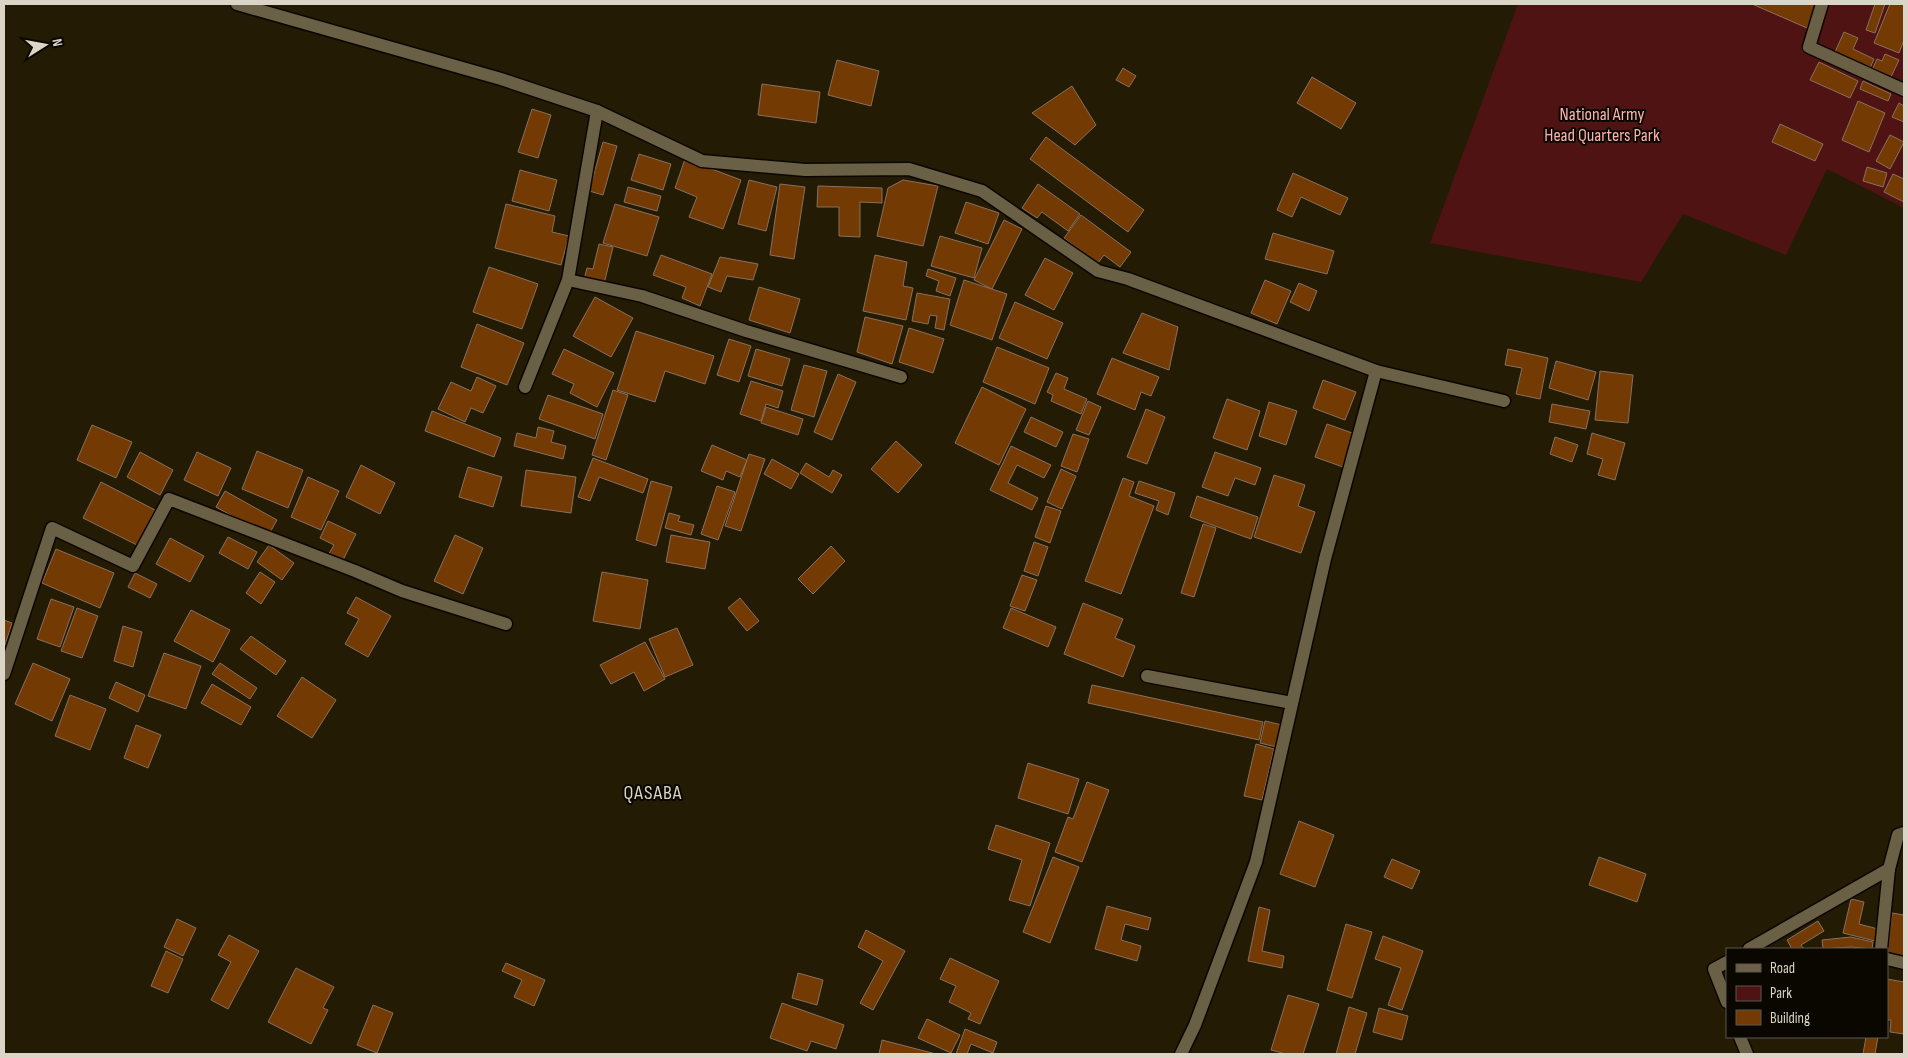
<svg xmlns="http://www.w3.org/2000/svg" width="1908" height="1058" font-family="'Sofia Sans Condensed',sans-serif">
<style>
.green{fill:#4f1314}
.building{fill:#733b03;stroke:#89705f}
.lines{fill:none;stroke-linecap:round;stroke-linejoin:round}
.minor-casing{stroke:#0d0600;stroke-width:15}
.minor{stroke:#696046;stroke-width:12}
.labels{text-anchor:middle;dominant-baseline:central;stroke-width:4;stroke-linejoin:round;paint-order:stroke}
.park-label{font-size:18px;fill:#ffb1ab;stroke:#0a0701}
.quarter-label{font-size:20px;letter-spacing:1px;fill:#dad5c6;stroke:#0a0701}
</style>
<rect width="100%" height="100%" fill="#231b03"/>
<polygon class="green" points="1518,4 1904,4 1904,208 1827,169 1786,255 1683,214 1641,282 1430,243"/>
<g class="building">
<polygon points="1752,4 1817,4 1807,28"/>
<polygon points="1875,4 1885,4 1875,33 1866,30"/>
<polygon points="1890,4 1904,4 1904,40 1899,53 1874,43"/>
<polygon points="1844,32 1858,38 1853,49 1874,59 1870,68 1835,52"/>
<polygon points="1885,54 1899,60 1891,77 1873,68 1877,59 1882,61"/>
<polygon points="837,60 879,71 871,106 828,95"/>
<polygon points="1819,62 1858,81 1850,98 1810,80"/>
<polygon points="1123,68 1136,76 1129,87 1116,80"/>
<polygon points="1312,77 1356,103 1341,129 1297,103"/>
<polygon points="1863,81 1891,94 1888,101 1860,89"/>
<polygon points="762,84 820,92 816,123 758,115"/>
<polygon points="1072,86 1096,125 1075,145 1032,113"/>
<polygon points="1858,101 1885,113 1869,152 1842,140"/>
<polygon points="1899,103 1904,106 1904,122 1892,117"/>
<polygon points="532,109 551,115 538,158 518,152"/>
<polygon points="1780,124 1823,144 1815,161 1772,142"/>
<polygon points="1890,135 1904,142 1890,169 1876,161"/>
<polygon points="1046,137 1144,210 1128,232 1030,159"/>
<polygon points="603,142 617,146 603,195 589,191"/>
<polygon points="639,154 671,164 663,190 631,180"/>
<polygon points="685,159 741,180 723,229 689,217 697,197 675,188"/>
<polygon points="1867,167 1887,173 1883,187 1863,181"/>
<polygon points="520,170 557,180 549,211 512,201"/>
<polygon points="1293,173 1348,198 1340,215 1301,197 1292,217 1277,210"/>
<polygon points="1893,174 1904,179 1904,202 1884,192"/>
<polygon points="749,180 777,187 766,231 738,224"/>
<polygon points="903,180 938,186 923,246 877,236 888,188"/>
<polygon points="780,184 805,187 794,259 770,255"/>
<polygon points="1038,184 1080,214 1068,231 1042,212 1037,218 1022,208"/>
<polygon points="818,186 882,188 882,203 860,202 860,237 839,236 839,207 817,207"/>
<polygon points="628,187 661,196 657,211 624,202"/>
<polygon points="966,202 999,213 988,244 955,233"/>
<polygon points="506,204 555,216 552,232 569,236 561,265 495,248"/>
<polygon points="615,204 659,217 647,256 603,243"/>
<polygon points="1081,215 1131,252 1120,267 1104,255 1098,263 1064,238"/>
<polygon points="1004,220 1022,229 992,289 974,280"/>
<polygon points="1273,233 1334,251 1327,274 1265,259"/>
<polygon points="940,236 982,248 974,278 931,266"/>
<polygon points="599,244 613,247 604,284 584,280 587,268 593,269"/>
<polygon points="661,255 712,274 700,306 682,298 686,287 653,275"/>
<polygon points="875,255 907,262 903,286 913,288 906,320 863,311"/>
<polygon points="720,257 758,264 753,280 727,276 721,292 708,287"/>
<polygon points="1045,258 1073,273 1054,310 1025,295"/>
<polygon points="489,267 538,284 522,329 473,312"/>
<polygon points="928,269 956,278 950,296 936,291 939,281 926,276"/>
<polygon points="964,280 1007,294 992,340 950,325"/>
<polygon points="1265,280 1291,291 1277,324 1251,313"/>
<polygon points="1299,283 1317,291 1309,311 1290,302"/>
<polygon points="759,287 800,299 790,333 749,320"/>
<polygon points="917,293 950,299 944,330 935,328 937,316 930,315 928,324 912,321"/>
<polygon points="595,297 633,318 611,357 573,336"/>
<polygon points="1015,302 1063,323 1047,359 999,338"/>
<polygon points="1142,313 1178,327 1169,370 1123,353"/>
<polygon points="865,317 903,326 892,364 857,352"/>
<polygon points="477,324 524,343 507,385 461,367"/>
<polygon points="909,328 944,339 933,373 899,362"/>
<polygon points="636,331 714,356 705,384 665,371 655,402 617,390"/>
<polygon points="729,339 751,346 739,382 717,375"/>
<polygon points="997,347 1049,368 1035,404 983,382"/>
<polygon points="564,349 614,373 597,407 570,393 574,384 552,374"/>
<polygon points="756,349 790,359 782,386 748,376"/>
<polygon points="1508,349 1548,358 1540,399 1516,394 1522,368 1505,365"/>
<polygon points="1112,358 1159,377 1151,396 1141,392 1135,410 1097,394"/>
<polygon points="1556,361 1596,372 1588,400 1549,388"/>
<polygon points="804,365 827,371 814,417 791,410"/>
<polygon points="1600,371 1633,375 1628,423 1595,420"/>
<polygon points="1056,373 1068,378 1064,389 1087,399 1081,414 1051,401 1053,395 1047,392"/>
<polygon points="838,374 856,382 832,440 814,432"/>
<polygon points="477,377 496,386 483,413 471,408 465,422 438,409 451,382 471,391"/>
<polygon points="1323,380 1356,392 1345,420 1313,408"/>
<polygon points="751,381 783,391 778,408 766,404 761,421 740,414"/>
<polygon points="982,387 1026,409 999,465 955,443"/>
<polygon points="613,390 628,395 606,460 592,455"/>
<polygon points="548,395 603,414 595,439 539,419"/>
<polygon points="1227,399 1260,411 1247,450 1213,438"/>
<polygon points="1088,401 1101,407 1089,435 1076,430"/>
<polygon points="1269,402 1297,411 1286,445 1259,436"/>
<polygon points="1552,404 1590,411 1586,429 1549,422"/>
<polygon points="766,407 803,419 798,435 761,423"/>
<polygon points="1146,409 1165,417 1147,464 1127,457"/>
<polygon points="432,411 501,438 494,457 425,431"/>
<polygon points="1031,417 1063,432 1056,447 1024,432"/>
<polygon points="1327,424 1355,434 1343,467 1315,457"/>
<polygon points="92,425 132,442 116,478 77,460"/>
<polygon points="538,427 554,431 551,442 566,446 563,459 514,446 517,433 536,438"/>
<polygon points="1592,433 1625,443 1615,480 1598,475 1603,459 1587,454"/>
<polygon points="1073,434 1089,439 1077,472 1061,466"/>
<polygon points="1555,437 1578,445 1572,462 1550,454"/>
<polygon points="896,441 922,465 898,493 871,469"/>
<polygon points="712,445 747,460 740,477 726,471 723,480 701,471"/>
<polygon points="1011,446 1051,465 1044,478 1017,465 1008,483 1038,498 1032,510 990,490"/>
<polygon points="257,451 303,470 288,508 242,489"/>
<polygon points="140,452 173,470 160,495 127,477"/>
<polygon points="197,452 231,468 218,496 184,480"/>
<polygon points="1215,452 1261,468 1255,485 1235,478 1228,496 1202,487"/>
<polygon points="749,454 765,459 741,531 725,526"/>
<polygon points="593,458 648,479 643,493 599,477 590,501 578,497"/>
<polygon points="772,459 799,474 791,489 764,474"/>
<polygon points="806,463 829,477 833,470 842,475 832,493 800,473"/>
<polygon points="361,465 395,483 380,514 346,497"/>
<polygon points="468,467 502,477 493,507 459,497"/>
<polygon points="1061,469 1076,476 1062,509 1047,502"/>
<polygon points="526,470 576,477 571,513 521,506"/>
<polygon points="1274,475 1305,485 1298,506 1315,512 1301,553 1254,537"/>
<polygon points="308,477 339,491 321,530 291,517"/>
<polygon points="1123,478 1134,482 1129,496 1154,506 1121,594 1085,581"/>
<polygon points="651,481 672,487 656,546 636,540"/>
<polygon points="1139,481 1175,493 1168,515 1156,510 1159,501 1135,493"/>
<polygon points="101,482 155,510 137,545 83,518"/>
<polygon points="717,486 735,492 718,540 701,534"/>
<polygon points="225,491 277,520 268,536 216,507"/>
<polygon points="1197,496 1258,517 1251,539 1190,517"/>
<polygon points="1046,506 1061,511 1050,543 1035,537"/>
<polygon points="669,513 680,516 678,521 694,525 691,535 665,528"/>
<polygon points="328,521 356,534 341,564 327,557 334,545 320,538"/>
<polygon points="1203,524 1216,528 1194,597 1181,593"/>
<polygon points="455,535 483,548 463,594 434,581"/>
<polygon points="671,535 710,542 705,569 666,562"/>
<polygon points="228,537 257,552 248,569 219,553"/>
<polygon points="170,538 204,556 190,582 156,564"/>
<polygon points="1034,542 1048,547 1038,576 1024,571"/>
<polygon points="269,545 294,563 282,580 257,562"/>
<polygon points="831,546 845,561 813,594 798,579"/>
<polygon points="56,549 114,573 100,608 42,583"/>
<polygon points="260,572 275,582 261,604 246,593"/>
<polygon points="602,572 648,580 640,629 593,621"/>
<polygon points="135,573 157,584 150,598 128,587"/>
<polygon points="1022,575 1037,580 1025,611 1010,606"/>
<polygon points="356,597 391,616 368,657 345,644 359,619 347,613"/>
<polygon points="740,598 759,621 747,631 728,608"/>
<polygon points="51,599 74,607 60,647 37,639"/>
<polygon points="1083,603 1123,619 1115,638 1135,646 1123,677 1064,654"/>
<polygon points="77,608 98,616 82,658 61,651"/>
<polygon points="1011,608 1056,627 1048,647 1003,628"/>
<polygon points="191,610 230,630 213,662 174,641"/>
<polygon points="4,620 12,623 4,648"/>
<polygon points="123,626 142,632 133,667 114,661"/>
<polygon points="677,628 693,665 665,677 649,639"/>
<polygon points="251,636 286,661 276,675 240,649"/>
<polygon points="645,642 665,679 644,691 634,672 611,684 600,665"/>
<polygon points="164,653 201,666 186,709 148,696"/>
<polygon points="33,663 70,679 52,721 15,704"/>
<polygon points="220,663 257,688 250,699 212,674"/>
<polygon points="302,677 336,700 312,738 277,716"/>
<polygon points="116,682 145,695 138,712 109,698"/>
<polygon points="212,684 251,707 241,725 201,703"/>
<polygon points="1092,685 1263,722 1259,740 1088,703"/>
<polygon points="70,695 106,709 90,750 55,736"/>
<polygon points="1265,721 1282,725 1277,747 1260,743"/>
<polygon points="136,725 161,735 148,768 124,758"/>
<polygon points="1256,744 1274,749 1262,800 1244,796"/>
<polygon points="1028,763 1079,779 1068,814 1018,798"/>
<polygon points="1087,782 1109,790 1082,862 1055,852 1068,817 1073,819"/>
<polygon points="1299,821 1334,835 1315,887 1280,874"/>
<polygon points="996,825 1050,843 1030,906 1009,900 1022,860 988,849"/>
<polygon points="1053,857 1079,867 1050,943 1023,932"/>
<polygon points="1599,857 1646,874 1637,902 1589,885"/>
<polygon points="1392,859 1420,871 1412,889 1384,877"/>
<polygon points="1851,899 1864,902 1859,924 1878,929 1875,941 1843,933"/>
<polygon points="1107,906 1151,918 1148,930 1125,924 1121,940 1141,946 1137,961 1095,949"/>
<polygon points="1259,907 1270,910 1262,951 1284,956 1282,968 1248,961"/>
<polygon points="1892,913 1904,915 1904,959 1887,957"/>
<polygon points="177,919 196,928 183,956 164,947"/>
<polygon points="1818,921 1824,931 1801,945 1804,949 1792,949 1787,940"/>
<polygon points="1346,924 1372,932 1352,998 1327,990"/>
<polygon points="866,930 905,951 873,1010 860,1003 883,961 858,947"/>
<polygon points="229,935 259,951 228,1009 211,1000 231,962 218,955"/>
<polygon points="1383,936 1423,951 1402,1010 1388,1005 1401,968 1375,959"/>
<polygon points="1851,937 1873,942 1872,949 1851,947 1823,949 1822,940"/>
<polygon points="166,951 183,959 168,993 151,986"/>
<polygon points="950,958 999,981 980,1024 968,1019 971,1013 949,1002 956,986 940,979"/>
<polygon points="506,963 545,980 534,1006 514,997 522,980 502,971"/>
<polygon points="296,968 334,987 323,1008 328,1010 311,1044 268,1022"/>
<polygon points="798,973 823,980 817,1005 792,998"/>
<polygon points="1887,979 1904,982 1904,1034 1890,1032 1891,1020 1887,1020"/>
<polygon points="1288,995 1319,1004 1303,1054 1286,1054 1271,1050"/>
<polygon points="782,1003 844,1025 836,1049 811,1041 807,1051 770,1038"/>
<polygon points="373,1005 393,1013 377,1053 357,1045"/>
<polygon points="1349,1007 1367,1013 1355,1054 1336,1054"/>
<polygon points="1379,1008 1408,1016 1402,1040 1373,1032"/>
<polygon points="927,1019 960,1035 951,1053 918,1038"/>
<polygon points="965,1029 997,1042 993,1053 971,1044 967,1054 956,1054"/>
<polygon points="1866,1037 1878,1037 1875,1054 1863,1054"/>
<polygon points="882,1040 936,1054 879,1054"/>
</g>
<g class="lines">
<defs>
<g id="minor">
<polyline points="237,4 501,79 597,111 702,161 805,170 909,169 982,191 1098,271 1128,279 1376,371 1325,559 1256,862 1195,1025 1181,1054"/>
<polyline points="1822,4 1809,47 1904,90"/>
<polyline points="568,280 642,296 746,331 901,377"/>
<polyline points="1376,371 1504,401"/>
<polyline points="525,387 568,280 597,111"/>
<polyline points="4,674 52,528 133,566 169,499 355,571 402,591 506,624"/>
<polyline points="1147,676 1292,703"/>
<polyline points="1749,949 1889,869 1898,835 1904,833"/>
<polyline points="1881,949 1889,869"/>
<polyline points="1887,959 1904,963"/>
<polyline points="1727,962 1714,969 1727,1002"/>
<polyline points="1740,1037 1747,1054"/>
</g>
</defs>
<use href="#minor" class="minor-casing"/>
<use href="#minor" class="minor"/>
</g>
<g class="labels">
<g class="park-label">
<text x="1602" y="114">National Army<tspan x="1602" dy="21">Head Quarters Park</tspan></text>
</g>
<g class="quarter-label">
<text x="653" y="793">QASABA</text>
</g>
</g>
<rect width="1908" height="1058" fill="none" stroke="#dad5c6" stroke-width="10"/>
<rect x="1726" y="948" width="162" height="90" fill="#0a0701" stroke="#5d5950"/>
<rect x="1736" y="964" width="25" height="8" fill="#696046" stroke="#5d5950"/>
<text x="1770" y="973" font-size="15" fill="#dad5c6">Road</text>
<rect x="1736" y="986" width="25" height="15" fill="#4f1314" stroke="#5d5950"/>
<text x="1770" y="998" font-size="15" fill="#dad5c6">Park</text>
<rect x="1736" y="1010" width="25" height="15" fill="#733b03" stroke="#5d5950"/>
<text x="1770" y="1023" font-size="15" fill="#dad5c6">Building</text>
<g transform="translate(45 45) rotate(79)" stroke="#0a0701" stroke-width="4" paint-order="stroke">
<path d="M0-4L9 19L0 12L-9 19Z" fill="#dad5c6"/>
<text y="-8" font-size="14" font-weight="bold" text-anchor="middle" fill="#dad5c6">N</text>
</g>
</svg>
